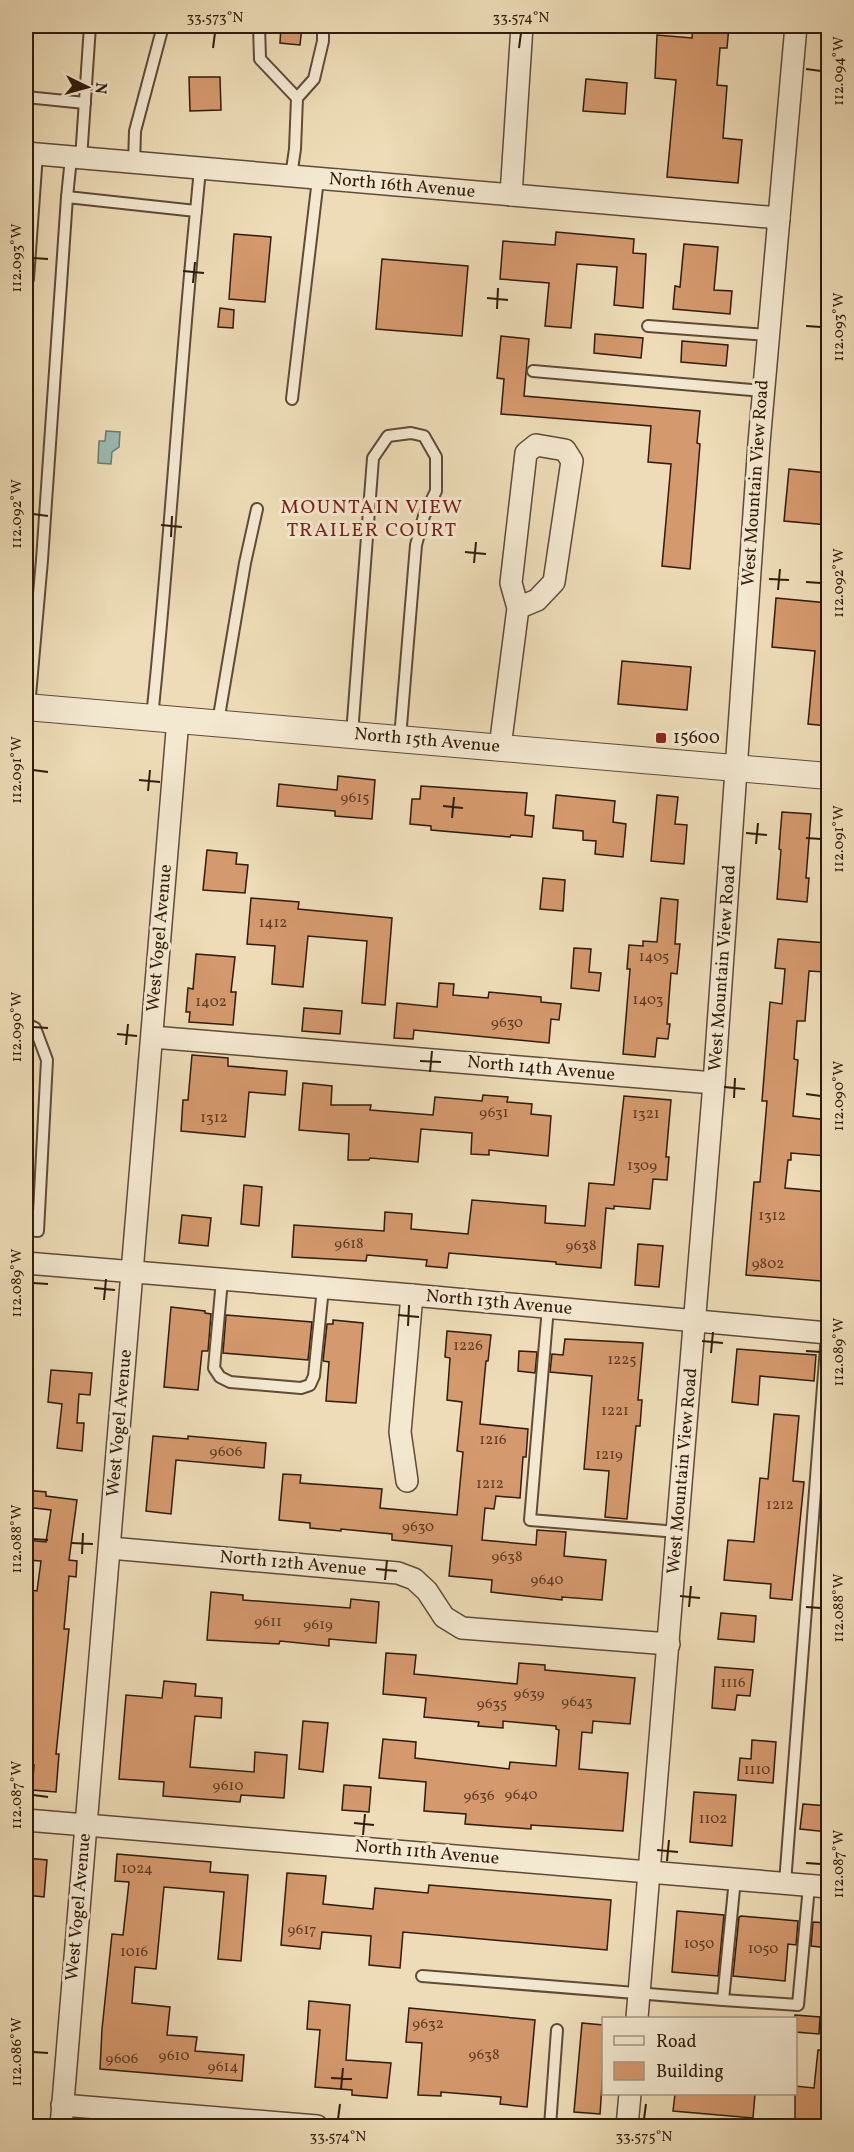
<svg xmlns="http://www.w3.org/2000/svg" width="854" height="2152" font-family="Vollkorn,serif">
<style>
.water{fill:#99bbb1;stroke:#6f7b6f;stroke-width:1.5}
.building{fill:#d4996d;stroke:#301b0b;stroke-width:1.5}
.lines{fill:none;stroke-linecap:round;stroke-linejoin:round}
.service-casing{stroke:#5f4b36;stroke-width:14}
.minor-casing{stroke:#5f4b36;stroke-width:24}
.tertiary-casing{stroke:#5f4b36;stroke-width:28}
.service{stroke:#f3e8d0;stroke-width:10}
.minor{stroke:#f3e8d0;stroke-width:21}
.tertiary{stroke:#f3e8d0;stroke-width:26}
.ticks{fill:none;stroke:#301b0b;stroke-width:2}
.poi-dot{fill:#8f2418;stroke:#f3e8d0;stroke-width:2}
.labels{text-anchor:middle;dominant-baseline:central;stroke-width:6;stroke-linejoin:round;paint-order:stroke}
.number-label{font-size:15px;fill:#593a24}
.street-label{font-size:18px;fill:#301b0b;stroke:#f3e8d0}
.poi-label{font-size:18px;fill:#301b0b;stroke:#f3e8d0;text-anchor:start}
.neighbourhood-label{font-size:20px;letter-spacing:1.5px;fill:#7a1f14;stroke:#f3e8d0}
.neatline{fill:none;stroke:#301b0b;stroke-width:2}
.ticks-label{font-size:15px;text-anchor:middle;fill:#301b0b}
</style>
<rect width="100%" height="100%" fill="#eddcb7"/>
<filter id="stains"><feTurbulence type="fractalNoise" baseFrequency=".00333" numOctaves="4"/><feColorMatrix values="0 0 0 0 .2 0 0 0 0 .09 0 0 0 0 .02 0 0 0 .5 -.17"/></filter>
<radialGradient id="worn" r=".72"><stop offset=".6" stop-color="#630" stop-opacity="0"/><stop offset="1" stop-color="#630" stop-opacity=".3"/></radialGradient>
<polygon class="water" points="106,431 120,432 119,447 112,452 111,464 98,463 99,441 105,441"/>
<g class="building">
<polygon points="281,26 302,26 300,45 280,43"/>
<polygon points="693,26 729,26 727,48 720,48 717,85 727,86 723,138 742,140 738,183 667,177 676,80 655,78 657,35 692,38"/>
<polygon points="189,77 220,77 221,110 190,111"/>
<polygon points="586,79 627,83 625,114 583,111"/>
<polygon points="556,232 634,239 633,253 646,254 643,308 614,305 617,267 577,264 571,328 545,326 549,283 500,279 503,241 555,245"/>
<polygon points="234,234 271,237 265,302 229,299"/>
<polygon points="684,244 718,247 714,290 732,291 730,314 673,309 675,286 680,287"/>
<polygon points="382,259 468,266 462,336 376,329"/>
<polygon points="220,308 234,310 233,328 218,327"/>
<polygon points="595,334 643,338 641,358 594,353"/>
<polygon points="501,336 529,339 524,396 700,411 697,443 700,444 690,569 662,566 671,464 648,462 651,426 501,414 504,379 497,378"/>
<polygon points="682,341 728,345 726,366 681,362"/>
<polygon points="789,469 828,473 828,525 784,521"/>
<polygon points="776,598 828,603 828,726 808,724 815,651 772,647"/>
<polygon points="622,661 691,667 687,710 618,704"/>
<polygon points="338,776 375,780 372,819 335,816 335,811 277,806 279,784 337,790"/>
<polygon points="421,786 527,793 525,815 534,816 532,837 511,835 510,837 431,830 431,826 410,824 412,799 420,799"/>
<polygon points="556,795 615,801 613,822 626,824 623,857 595,854 596,841 583,840 583,831 553,828"/>
<polygon points="657,795 678,797 675,824 687,825 684,864 651,861"/>
<polygon points="782,812 811,814 806,878 809,878 807,902 777,899 781,850 779,849"/>
<polygon points="207,850 237,853 236,864 248,865 245,893 203,890"/>
<polygon points="543,878 565,880 563,911 540,909"/>
<polygon points="251,898 299,902 298,909 392,918 385,1005 362,1003 367,941 308,936 303,987 272,984 275,946 247,944"/>
<polygon points="661,898 678,900 675,944 680,944 677,974 671,973 667,1024 670,1024 668,1039 657,1038 655,1057 623,1054 630,969 627,969 629,945 643,946 643,941 657,942"/>
<polygon points="778,939 827,943 825,972 809,971 805,1021 797,1021 794,1059 798,1060 793,1116 828,1120 828,1145 827,1145 826,1156 791,1153 791,1160 788,1160 785,1188 828,1192 821,1281 746,1275 754,1182 760,1182 767,1101 762,1101 770,1002 782,1004 785,969 775,968"/>
<polygon points="574,948 591,949 589,972 601,973 599,991 571,988"/>
<polygon points="196,954 235,957 231,992 236,992 233,1025 189,1022 190,1012 186,1012 188,988 193,989"/>
<polygon points="439,983 454,984 453,995 488,998 489,992 541,997 541,1002 561,1004 559,1020 551,1019 549,1043 414,1030 413,1039 394,1038 397,1003 437,1007"/>
<polygon points="304,1008 342,1011 340,1034 302,1031"/>
<polygon points="192,1055 228,1058 228,1066 287,1071 285,1095 249,1092 245,1137 181,1131 183,1100 188,1100"/>
<polygon points="303,1083 332,1086 331,1105 371,1105 370,1110 433,1115 435,1097 482,1101 483,1095 508,1097 507,1102 532,1104 531,1114 551,1116 548,1156 489,1150 489,1155 471,1154 472,1133 421,1129 418,1162 370,1158 369,1160 348,1160 349,1134 299,1130"/>
<polygon points="624,1096 671,1100 666,1157 669,1157 667,1180 653,1179 650,1209 614,1206 614,1209 606,1208 601,1268 556,1264 556,1262 449,1253 447,1268 426,1266 427,1260 367,1255 366,1261 292,1257 294,1225 384,1231 385,1212 412,1214 411,1229 468,1234 472,1200 546,1206 545,1223 585,1226 589,1183 614,1185"/>
<polygon points="244,1185 262,1187 259,1226 241,1224"/>
<polygon points="182,1215 211,1218 208,1246 179,1243"/>
<polygon points="638,1244 663,1246 659,1287 635,1285"/>
<polygon points="171,1307 205,1311 205,1313 211,1314 208,1351 202,1351 198,1390 164,1387"/>
<polygon points="226,1315 312,1322 308,1360 223,1353"/>
<polygon points="333,1320 363,1323 356,1403 326,1401 329,1362 323,1361 327,1324 333,1324"/>
<polygon points="447,1331 491,1335 488,1361 486,1361 480,1424 528,1429 526,1457 523,1457 520,1498 496,1496 494,1509 485,1508 482,1540 536,1545 537,1530 566,1532 564,1556 606,1560 602,1600 562,1597 562,1600 491,1592 492,1580 449,1576 452,1546 392,1540 392,1534 341,1529 341,1531 310,1528 310,1523 279,1520 283,1474 301,1475 300,1483 382,1489 380,1508 457,1515 463,1452 457,1451 462,1402 447,1400 450,1358 445,1357"/>
<polygon points="565,1339 643,1343 638,1400 642,1400 640,1426 636,1426 627,1519 605,1517 609,1471 584,1469 592,1376 550,1372 552,1354 563,1355"/>
<polygon points="737,1349 816,1355 814,1381 760,1376 758,1405 732,1402"/>
<polygon points="519,1351 537,1352 535,1373 518,1371"/>
<polygon points="51,1370 92,1373 90,1395 79,1394 77,1423 84,1423 82,1451 57,1448 62,1404 48,1402"/>
<polygon points="774,1414 799,1416 793,1481 804,1482 792,1600 770,1598 771,1584 724,1580 728,1540 754,1542 760,1478 768,1479"/>
<polygon points="153,1436 188,1439 188,1436 266,1443 264,1468 176,1460 171,1514 146,1511"/>
<polygon points="26,1490 46,1492 46,1496 77,1500 69,1560 77,1561 76,1577 69,1576 64,1629 69,1629 56,1754 59,1754 56,1792 32,1790 34,1765 30,1765 32,1737 27,1736 32,1650 26,1649 26,1626 28,1626 31,1590 37,1591 41,1561 26,1560 26,1540 46,1542 51,1510 26,1507"/>
<polygon points="211,1592 243,1595 243,1600 350,1608 351,1599 379,1602 376,1643 329,1639 329,1646 280,1641 279,1644 207,1640"/>
<polygon points="721,1613 756,1616 754,1642 718,1639"/>
<polygon points="386,1653 416,1655 414,1674 517,1684 519,1663 545,1665 545,1670 635,1678 630,1724 593,1721 592,1733 582,1732 579,1769 628,1773 623,1831 531,1825 531,1829 465,1824 466,1814 424,1811 426,1782 379,1778 383,1739 416,1742 415,1758 509,1769 510,1762 556,1766 559,1730 556,1729 556,1726 503,1721 503,1728 478,1726 479,1722 424,1717 426,1698 383,1694"/>
<polygon points="715,1667 753,1670 750,1696 737,1695 735,1710 712,1708"/>
<polygon points="164,1681 196,1684 195,1696 222,1698 221,1718 195,1716 190,1767 254,1772 255,1752 287,1755 284,1798 241,1795 240,1802 163,1796 164,1782 119,1779 126,1695 162,1698"/>
<polygon points="303,1721 328,1723 323,1772 299,1769"/>
<polygon points="752,1740 776,1742 773,1783 738,1780 740,1758 751,1759"/>
<polygon points="344,1785 371,1787 369,1812 342,1810"/>
<polygon points="694,1792 736,1795 732,1846 690,1842"/>
<polygon points="803,1804 828,1806 828,1832 800,1829"/>
<polygon points="117,1854 211,1862 210,1872 248,1875 241,1961 218,1959 224,1892 164,1887 156,1969 135,1967 132,2003 170,2007 167,2035 197,2037 195,2051 244,2055 242,2081 100,2069 102,2029 112,1934 123,1935 129,1882 115,1881"/>
<polygon points="26,1858 47,1860 44,1897 26,1895"/>
<polygon points="287,1873 326,1876 323,1904 373,1909 375,1888 428,1893 429,1885 611,1900 607,1950 403,1932 400,1968 369,1965 371,1936 322,1932 320,1949 281,1945"/>
<polygon points="677,1911 724,1915 718,1976 672,1972"/>
<polygon points="741,1916 798,1921 796,1945 788,1944 785,1981 733,1976 739,1917"/>
<polygon points="813,1922 828,1923 828,1948 811,1946"/>
<polygon points="309,2001 350,2005 346,2060 391,2063 387,2098 352,2095 352,2090 315,2087 320,2030 307,2029"/>
<polygon points="409,2008 535,2020 527,2107 500,2104 501,2097 441,2092 441,2096 418,2095 422,2043 406,2042"/>
<polygon points="795,2015 820,2017 819,2034 795,2032"/>
<polygon points="582,2023 603,2025 603,2071 600,2114 574,2112"/>
<polygon points="818,2050 828,2051 828,2127 795,2127 795,2086 814,2088"/>
<polygon points="675,2094 755,2094 753,2118 673,2111"/>
</g>
<g class="lines">
<defs>
<g id="service">
<polyline points="259,26 260,59 297,98"/>
<polyline points="26,97 85,103"/>
<polyline points="81,159 90,26"/>
<polyline points="134,164 135,131 163,26"/>
<polyline points="291,176 295,149 297,98 314,79 323,41 323,26"/>
<polyline points="67,197 71,158"/>
<polyline points="196,211 200,169"/>
<polyline points="26,282 28,279 37,154"/>
<polyline points="648,326 768,335"/>
<polyline points="533,371 763,391"/>
<polyline points="292,399 318,179"/>
<path d="M29 707 42 560 67 197 196 211C179 380 170 549 152 717"/>
<polyline points="218,722 245,563 257,509"/>
<polyline points="352,734 373,458 388,436 411,433 424,436 436,457 436,491 424,516 416,545 400,738"/>
<polyline points="26,1024 35,1028 47,1060 38,1231 26,1230"/>
<polyline points="222,1280 214,1368 220,1377 230,1382 301,1388 310,1385 314,1376 323,1288"/>
<polyline points="548,1307 530,1520 678,1532"/>
<polyline points="735,1879 723,2000 798,2005 809,1886"/>
<polyline points="785,1883 828,1321"/>
<polyline points="422,1976 723,2000"/>
<polyline points="550,2126 557,2030"/>
</g>
<g id="minor">
<polyline points="26,153 779,218"/>
<polyline points="511,195 522,26"/>
<polyline points="500,747 518,608 537,600 554,582 572,461 565,450 536,445 526,453 511,583 518,608"/>
<polyline points="152,1037 714,1083"/>
<polyline points="26,1263 412,1295 828,1333"/>
<polyline points="407,1481 400,1432 412,1295"/>
<polyline points="110,1548 398,1573 414,1579 427,1591 444,1617 462,1628 669,1644"/>
<polyline points="26,1820 828,1887"/>
<polyline points="637,2018 714,1083 759,443 796,26"/>
<polyline points="62,2105 317,2126"/>
<polyline points="61,2126 178,719"/>
<polyline points="627,2126 630,2094"/>
</g>
<polyline id="tertiary" points="26,707 828,776"/>
</defs>
<use href="#service" class="service-casing"/>
<use href="#minor" class="minor-casing"/>
<use href="#tertiary" class="tertiary-casing"/>
<use href="#service" class="service"/>
<use href="#minor" class="minor"/>
<use href="#tertiary" class="tertiary"/>
</g>
<path class="ticks" d="M213 48 215 33M519 48 521 33M806 69 821 71M33 258 48 259M183 271 204 273M193 283 195 262M487 298 508 300M497 309 498 288M806 326 821 327M33 514 48 516M161 525 182 527M171 537 172 516M465 552 486 554M474 563 476 542M769 579 789 580M806 582 821 583M778 590 780 569M33 770 48 772M139 780 160 782M148 791 150 770M443 806 463 808M452 818 454 797M746 833 767 835M806 838 821 839M756 844 758 823M33 1027 48 1028M117 1034 137 1036M126 1045 128 1024M420 1061 441 1062M430 1072 432 1051M724 1087 745 1089M806 1094 821 1096M734 1098 735 1078M33 1283 48 1284M94 1288 115 1290M104 1300 106 1279M398 1315 419 1317M408 1326 409 1305M702 1341 723 1343M806 1351 821 1352M711 1353 713 1332M33 1539 48 1540M72 1543 93 1544M82 1554 83 1533M376 1569 397 1571M385 1580 387 1560M680 1596 700 1598M689 1607 691 1586M806 1607 821 1608M33 1795 48 1797M354 1823 374 1825M363 1835 365 1814M657 1850 678 1852M667 1861 669 1840M806 1863 821 1864M33 2052 48 2053M331 2078 352 2079M341 2089 343 2068M338 2119 340 2104M644 2119 646 2104"/>
<rect class="poi-dot" x="655" y="732" width="12" height="12" rx="3"/>
<g class="labels">
<g class="number-label">
<text x="355" y="798">9615</text>
<text x="273" y="923">1412</text>
<text x="654" y="957">1405</text>
<text x="648" y="1000">1403</text>
<text x="211" y="1002">1402</text>
<text x="507" y="1023">9630</text>
<text x="494" y="1113">9631</text>
<text x="646" y="1114">1321</text>
<text x="214" y="1118">1312</text>
<text x="642" y="1166">1309</text>
<text x="772" y="1216">1312</text>
<text x="349" y="1244">9618</text>
<text x="581" y="1246">9638</text>
<text x="768" y="1264">9802</text>
<text x="468" y="1346">1226</text>
<text x="622" y="1360">1225</text>
<text x="615" y="1411">1221</text>
<text x="493" y="1440">1216</text>
<text x="226" y="1452">9606</text>
<text x="609" y="1455">1219</text>
<text x="490" y="1484">1212</text>
<text x="780" y="1505">1212</text>
<text x="418" y="1527">9630</text>
<text x="507" y="1557">9638</text>
<text x="547" y="1580">9640</text>
<text x="268" y="1622">9611</text>
<text x="318" y="1625">9619</text>
<text x="733" y="1683">1116</text>
<text x="529" y="1694">9639</text>
<text x="577" y="1702">9643</text>
<text x="492" y="1704">9635</text>
<text x="757" y="1770">1110</text>
<text x="228" y="1786">9610</text>
<text x="521" y="1795">9640</text>
<text x="479" y="1796">9636</text>
<text x="713" y="1819">1102</text>
<text x="137" y="1869">1024</text>
<text x="302" y="1930">9617</text>
<text x="699" y="1944">1050</text>
<text x="763" y="1949">1050</text>
<text x="134" y="1952">1016</text>
<text x="428" y="2024">9632</text>
<text x="484" y="2055">9638</text>
<text x="174" y="2056">9610</text>
<text x="122" y="2059">9606</text>
<text x="223" y="2067">9614</text>
</g>
<g class="street-label">
<text transform="translate(402 186) rotate(5)">North 16th Avenue</text>
<text transform="translate(756 483) rotate(-86)">West Mountain View Road</text>
<text transform="translate(427 741) rotate(5)">North 15th Avenue</text>
<text transform="translate(160 938) rotate(-85)">West Vogel Avenue</text>
<text transform="translate(723 968) rotate(-86)">West Mountain View Road</text>
<text transform="translate(541 1069) rotate(5)">North 14th Avenue</text>
<text transform="translate(499 1303) rotate(5)">North 13th Avenue</text>
<text transform="translate(120 1423) rotate(-85)">West Vogel Avenue</text>
<text transform="translate(683 1471) rotate(-85)">West Mountain View Road</text>
<text transform="translate(293 1564) rotate(5)">North 12th Avenue</text>
<text transform="translate(427 1853) rotate(5)">North 11th Avenue</text>
<text transform="translate(79 1907) rotate(-85)">West Vogel Avenue</text>
</g>
<g class="poi-label">
<text x="673" y="738">15600</text>
</g>
<g class="neighbourhood-label">
<text x="372" y="508">MOUNTAIN VIEW<tspan x="372" dy="23">TRAILER COURT</tspan></text>
</g>
</g>
<rect width="854" height="2152" fill="none" stroke="#eddcb7" stroke-width="66"/>
<rect x="602" y="2017" width="195" height="78" fill="#f3e8d0" stroke="#a59681" stroke-width="1.5"/>
<rect x="614" y="2036" width="30" height="9" fill="#f3e8d0" stroke="#a59681" stroke-width="1.5"/>
<text x="656" y="2047" font-size="18" fill="#301b0b">Road</text>
<rect x="614" y="2062" width="30" height="18" fill="#d4996d" stroke="#a59681" stroke-width="1.5"/>
<text x="656" y="2077" font-size="18" fill="#301b0b">Building</text>
<g transform="translate(87 87) rotate(95)" stroke="#f3e8d0" stroke-width="4.5" paint-order="stroke">
<path d="M0-4.5L10 22L0 15L-10 22Z" fill="#301b0b"/>
<text y="-9" font-size="16" font-weight="bold" text-anchor="middle" fill="#301b0b">N</text>
</g>
<rect x="33" y="33" width="788" height="2086" class="neatline"/>
<g class="ticks-label">
<text x="215" y="22">33.573°N</text>
<text x="521" y="22">33.574°N</text>
<text transform="translate(838 71) rotate(-90)" y="5">112.094°W</text>
<text transform="translate(16 258) rotate(-90)" y="5">112.093°W</text>
<text transform="translate(838 327) rotate(-90)" y="5">112.093°W</text>
<text transform="translate(16 514) rotate(-90)" y="5">112.092°W</text>
<text transform="translate(838 583) rotate(-90)" y="5">112.092°W</text>
<text transform="translate(16 770) rotate(-90)" y="5">112.091°W</text>
<text transform="translate(838 839) rotate(-90)" y="5">112.091°W</text>
<text transform="translate(16 1027) rotate(-90)" y="5">112.090°W</text>
<text transform="translate(838 1096) rotate(-90)" y="5">112.090°W</text>
<text transform="translate(16 1283) rotate(-90)" y="5">112.089°W</text>
<text transform="translate(838 1352) rotate(-90)" y="5">112.089°W</text>
<text transform="translate(16 1539) rotate(-90)" y="5">112.088°W</text>
<text transform="translate(838 1608) rotate(-90)" y="5">112.088°W</text>
<text transform="translate(16 1795) rotate(-90)" y="5">112.087°W</text>
<text transform="translate(838 1864) rotate(-90)" y="5">112.087°W</text>
<text transform="translate(16 2052) rotate(-90)" y="5">112.086°W</text>
<text x="338" y="2141">33.574°N</text>
<text x="644" y="2141">33.575°N</text>
</g>
<rect width="100%" height="100%" filter="url(#stains)"/>
<rect width="100%" height="100%" fill="url(#worn)"/>
</svg>
